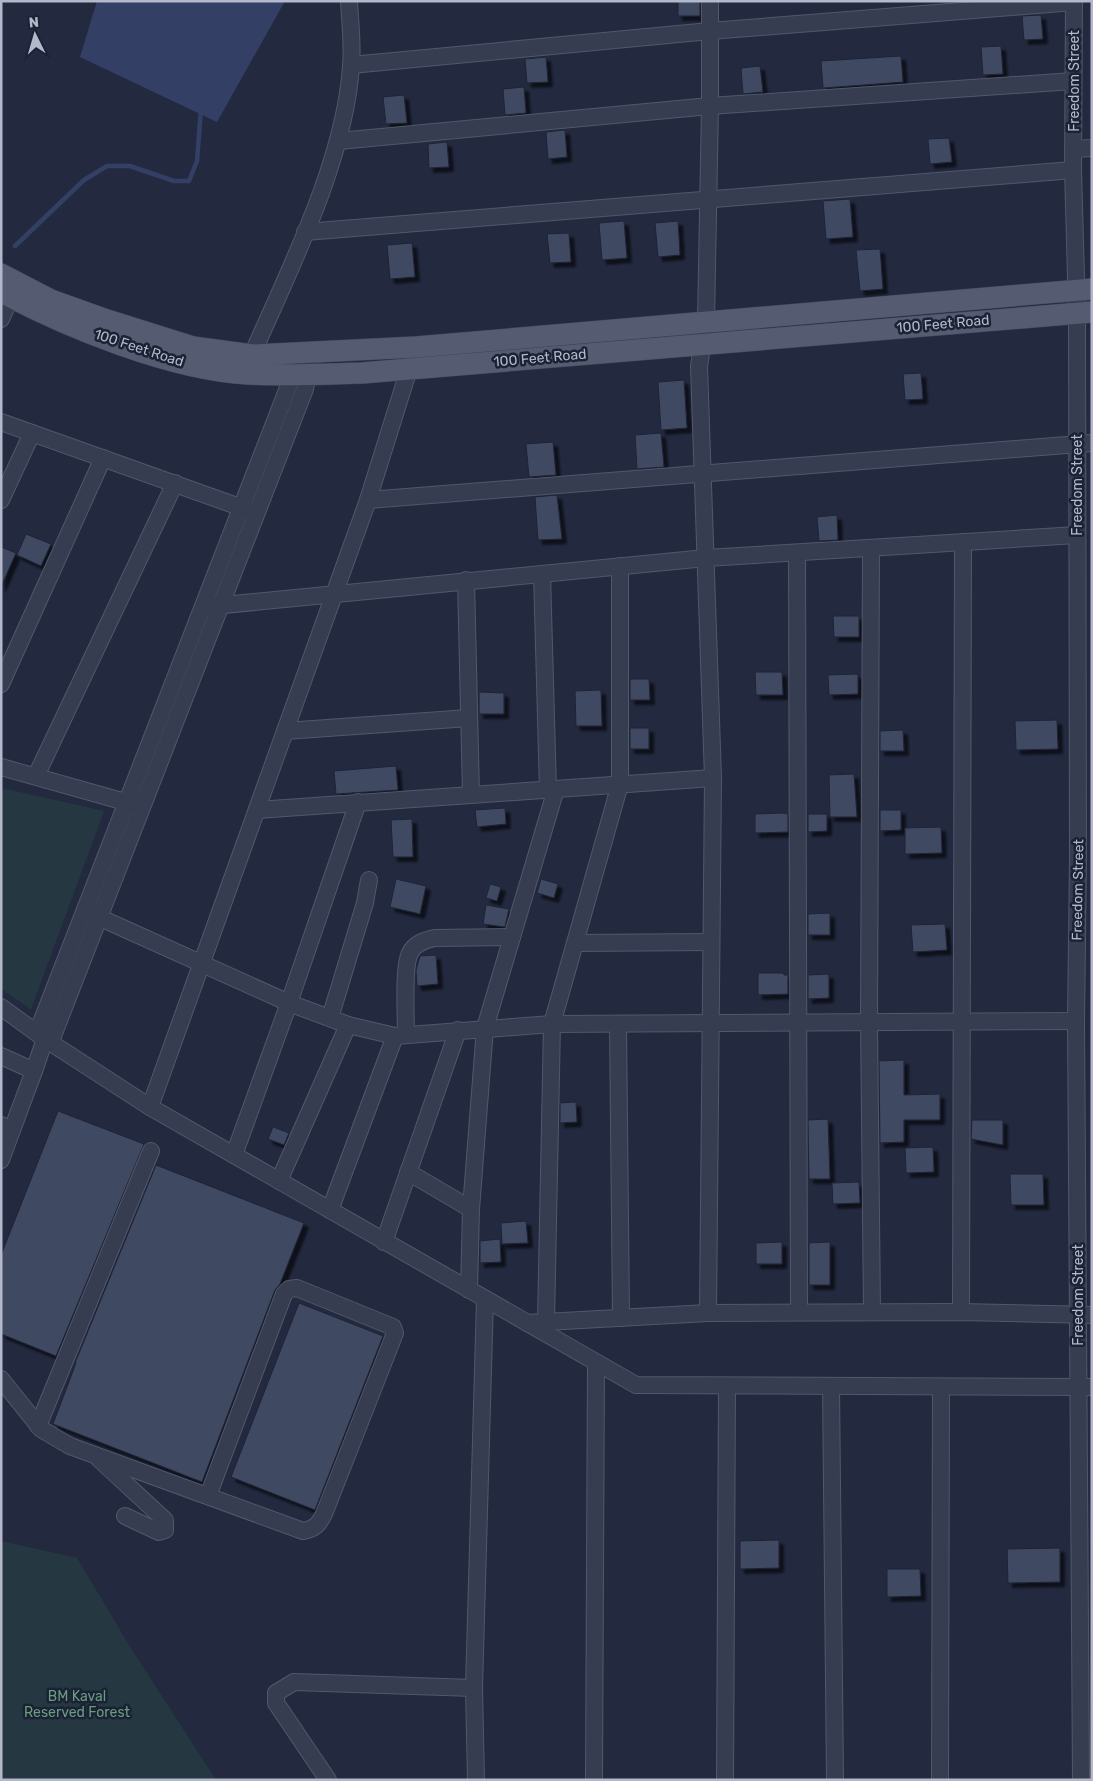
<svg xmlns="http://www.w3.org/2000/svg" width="1093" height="1781" font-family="Rubik,sans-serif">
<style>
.green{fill:#253841}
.water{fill:#343f66}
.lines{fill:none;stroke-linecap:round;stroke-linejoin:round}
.stream{stroke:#343f66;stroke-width:4.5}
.building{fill:#414962;stroke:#1e2437;filter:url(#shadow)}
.minor-casing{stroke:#52586a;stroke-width:18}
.major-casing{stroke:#404659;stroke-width:22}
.minor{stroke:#373d50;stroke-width:16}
.major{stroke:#555b70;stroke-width:21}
.labels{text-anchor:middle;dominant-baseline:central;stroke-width:5;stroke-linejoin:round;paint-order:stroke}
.street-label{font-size:14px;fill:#b3b8ca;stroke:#1c2235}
.park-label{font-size:14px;fill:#689d7e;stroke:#1c2235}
</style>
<defs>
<filter id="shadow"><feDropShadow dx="4.5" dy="4.5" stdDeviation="1" flood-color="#0009"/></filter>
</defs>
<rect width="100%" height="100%" fill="#232a40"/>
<g class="green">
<polygon points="1,788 104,811 31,1009 1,989"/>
<polygon points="1,1541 77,1558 130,1647 216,1780 1,1780"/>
</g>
<polygon class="water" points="97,1 285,1 217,122 80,57"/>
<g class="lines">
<polyline class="stream" points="15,246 84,180 107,166 130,166 174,181 189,181 197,161 201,109"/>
</g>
<g class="building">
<rect x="678" y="1" width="22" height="15"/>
<polygon points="1041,15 1043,39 1024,40 1022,16"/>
<polygon points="1001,46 1003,74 983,75 981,47"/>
<polygon points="901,56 903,82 823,88 821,61"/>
<polygon points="546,57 548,82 527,83 525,59"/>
<polygon points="760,66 763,92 743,94 741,68"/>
<polygon points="524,87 526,113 505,115 503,89"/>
<polygon points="404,95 407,123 386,124 383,97"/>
<polygon points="565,130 567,157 548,159 546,132"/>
<polygon points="949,138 952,162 930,164 928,139"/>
<polygon points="447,142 449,167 429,168 428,144"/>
<polygon points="850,199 853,237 826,239 823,201"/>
<polygon points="624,221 627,258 602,260 599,223"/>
<polygon points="678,221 680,255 658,257 655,223"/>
<polygon points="569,233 571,262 550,263 547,234"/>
<polygon points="412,243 415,277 390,279 387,245"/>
<polygon points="880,249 883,289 860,291 856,250"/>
<polygon points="921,373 923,399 905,400 903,374"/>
<polygon points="684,380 687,428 661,430 658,382"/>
<polygon points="661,433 664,467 637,469 635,435"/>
<polygon points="553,442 556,475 529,477 526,444"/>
<polygon points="557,495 562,539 538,540 535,497"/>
<polygon points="837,515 838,540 819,541 817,517"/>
<polygon points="26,534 51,544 41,566 17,555"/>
<polygon points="1,547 16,553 1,587"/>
<polygon points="833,616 859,616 859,637 834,637"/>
<polygon points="755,672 782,672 783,695 756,695"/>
<polygon points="858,674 858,694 829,695 828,675"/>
<polygon points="630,679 649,679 650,700 630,700"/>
<polygon points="601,690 602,726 576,726 575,691"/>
<polygon points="479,692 504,693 504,714 479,714"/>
<polygon points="1057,720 1058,749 1016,750 1015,721"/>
<rect x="630" y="728" width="19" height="21"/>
<polygon points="903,730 904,751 880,751 880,731"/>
<polygon points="396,766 398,790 336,794 334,771"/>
<polygon points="854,774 857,817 830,817 829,775"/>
<polygon points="505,808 506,824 477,827 475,810"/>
<polygon points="880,810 901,810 901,830 880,831"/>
<polygon points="782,813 788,814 788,832 755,833 755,814"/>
<polygon points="808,814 827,814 827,831 808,832"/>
<polygon points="412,819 413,857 393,857 391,820"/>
<polygon points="941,827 942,853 905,854 905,828"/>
<polygon points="396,879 426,886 420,914 390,907"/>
<polygon points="541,879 558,884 554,898 537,893"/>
<polygon points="490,884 501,887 497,901 486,898"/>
<polygon points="486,905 509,909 505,927 483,924"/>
<polygon points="830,913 830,935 808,935 808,914"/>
<polygon points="945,924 947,950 913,952 911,925"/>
<polygon points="436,955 438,984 417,986 416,970 420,956"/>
<polygon points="758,973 783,973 784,975 788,975 788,994 758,995"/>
<polygon points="829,974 829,998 808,999 808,975"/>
<polygon points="904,1060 904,1095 940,1094 940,1120 904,1120 904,1142 880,1143 879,1061"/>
<polygon points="576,1102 577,1122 560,1123 560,1103"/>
<polygon points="58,1111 144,1144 56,1356 1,1334 1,1255"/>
<polygon points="828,1119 830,1179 809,1179 808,1120"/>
<polygon points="972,1120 1003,1120 1003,1145 971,1139"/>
<polygon points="273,1127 289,1133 284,1145 268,1139"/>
<polygon points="933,1147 934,1172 906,1173 905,1148"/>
<polygon points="156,1165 304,1223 280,1284 275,1290 202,1482 53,1424 76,1363 75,1363"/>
<polygon points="1010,1174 1043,1174 1044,1205 1011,1205"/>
<polygon points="859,1182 860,1203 833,1204 832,1183"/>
<polygon points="526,1221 528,1243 502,1244 501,1223"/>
<polygon points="500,1239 501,1262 480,1263 480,1241"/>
<polygon points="782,1242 782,1264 756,1264 756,1243"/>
<polygon points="830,1242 830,1285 809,1285 809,1243"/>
<polygon points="299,1303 383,1336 315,1510 231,1477"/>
<polygon points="779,1540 779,1568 740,1569 740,1541"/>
<polygon points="1060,1548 1060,1582 1008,1583 1007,1549"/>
<polygon points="887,1569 920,1569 921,1596 887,1597"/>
</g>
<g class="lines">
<defs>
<g id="minor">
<polyline points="1074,1 1073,170 1077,313 1078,858 1076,1021 1081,1780"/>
<polyline points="351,65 710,31 1074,2"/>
<polyline points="339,141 710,106 1073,81"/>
<polyline points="1073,149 1092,148"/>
<polyline points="305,232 1073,170"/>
<polyline points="1,319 11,297"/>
<path d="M252 355C290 268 345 160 351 66 353 45 350 22 349 1"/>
<polyline points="1,422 251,511"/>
<polyline points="1,500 32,433"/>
<polyline points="368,500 1092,443"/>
<polyline points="871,548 869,1022 872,1312"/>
<polyline points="797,553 799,1312"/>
<polyline points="542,574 548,790"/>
<polyline points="466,580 471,795"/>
<polyline points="203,607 706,558 1077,535"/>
<polyline points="1,684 103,458"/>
<polyline points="285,731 469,718"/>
<polyline points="1,767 136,805"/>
<polyline points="36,776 175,483"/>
<polyline points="257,810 713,778"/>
<polyline points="85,911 289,1003 348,1025 395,1036 552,1024 1076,1021"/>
<polyline points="575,943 711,942"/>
<polyline points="1,1007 45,1039 150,1107 636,1385 1092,1387"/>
<polyline points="330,1018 365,903 369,880"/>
<polyline points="618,1024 621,1318"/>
<polyline points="37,1033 289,385 296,354"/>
<path d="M406 1035C406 1018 403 966 410 953 415 943 425 940 435 938L512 937"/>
<polyline points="51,1041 305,389 310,364"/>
<polyline points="1,1056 34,1071 45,1039"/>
<polyline points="150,1107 368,500 409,369"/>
<polyline points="1,1125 12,1130 34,1071"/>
<polyline points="234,1155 289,1003 358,802"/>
<polyline points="1,1160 12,1130"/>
<polyline points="408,1172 471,1209"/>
<polyline points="279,1181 348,1025"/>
<polyline points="330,1210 395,1036"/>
<polyline points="384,1242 458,1030"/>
<polyline points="469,1290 471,1209 485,1028 556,789"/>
<polyline points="961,1312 963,542"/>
<polyline points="708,1313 961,1312 1092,1315"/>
<polyline points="546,1322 552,1024 620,784 620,566"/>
<polyline points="527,1323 708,1313 713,778 699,366 706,322 710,106 710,1"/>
<path d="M1 1379 41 1429 70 1446 303 1531C315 1529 319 1524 324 1514L395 1333 393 1327 297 1288 289 1289 284 1294 208 1496"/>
<polyline points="831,1386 835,1780"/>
<polyline points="38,1426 151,1151"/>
<polyline points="99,1459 165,1520 165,1530 159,1532 125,1516"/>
<polyline points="474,1688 476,1780"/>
<polyline points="328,1780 276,1703 276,1693 294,1682 474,1688 485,1299"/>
<polyline points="594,1780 596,1363"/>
<polyline points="725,1780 727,1386"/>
<polyline points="940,1780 941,1387"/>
</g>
<g id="major">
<polyline points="1,274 51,300 104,319 193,347 252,355 416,347 1092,289"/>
<path d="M1 292C68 328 172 370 248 374 286 376 324 374 362 373L1092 312"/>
</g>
</defs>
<use href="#minor" class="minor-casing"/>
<use href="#major" class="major-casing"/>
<use href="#minor" class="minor"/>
<use href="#major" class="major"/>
</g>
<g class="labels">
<g class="street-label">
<text transform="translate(1074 81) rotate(-90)">Freedom Street</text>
<text transform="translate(943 324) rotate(-5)">100 Feet Road</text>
<text transform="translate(139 348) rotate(18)">100 Feet Road</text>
<text transform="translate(540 358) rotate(-5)">100 Feet Road</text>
<text transform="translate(1077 485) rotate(-90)">Freedom Street</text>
<text transform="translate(1078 890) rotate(-89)">Freedom Street</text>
<text transform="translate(1078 1295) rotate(-90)">Freedom Street</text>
</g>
<g class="park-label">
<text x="77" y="1696">BM Kaval<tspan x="77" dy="16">Reserved Forest</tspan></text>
</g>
</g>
<rect width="1093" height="1781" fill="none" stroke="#b3b8ca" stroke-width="5"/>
<g transform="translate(35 35) rotate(355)" stroke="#1c2235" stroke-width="4" paint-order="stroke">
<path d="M0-4L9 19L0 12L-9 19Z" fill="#b3b8ca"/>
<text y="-8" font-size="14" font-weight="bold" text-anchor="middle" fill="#b3b8ca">N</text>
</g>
</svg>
